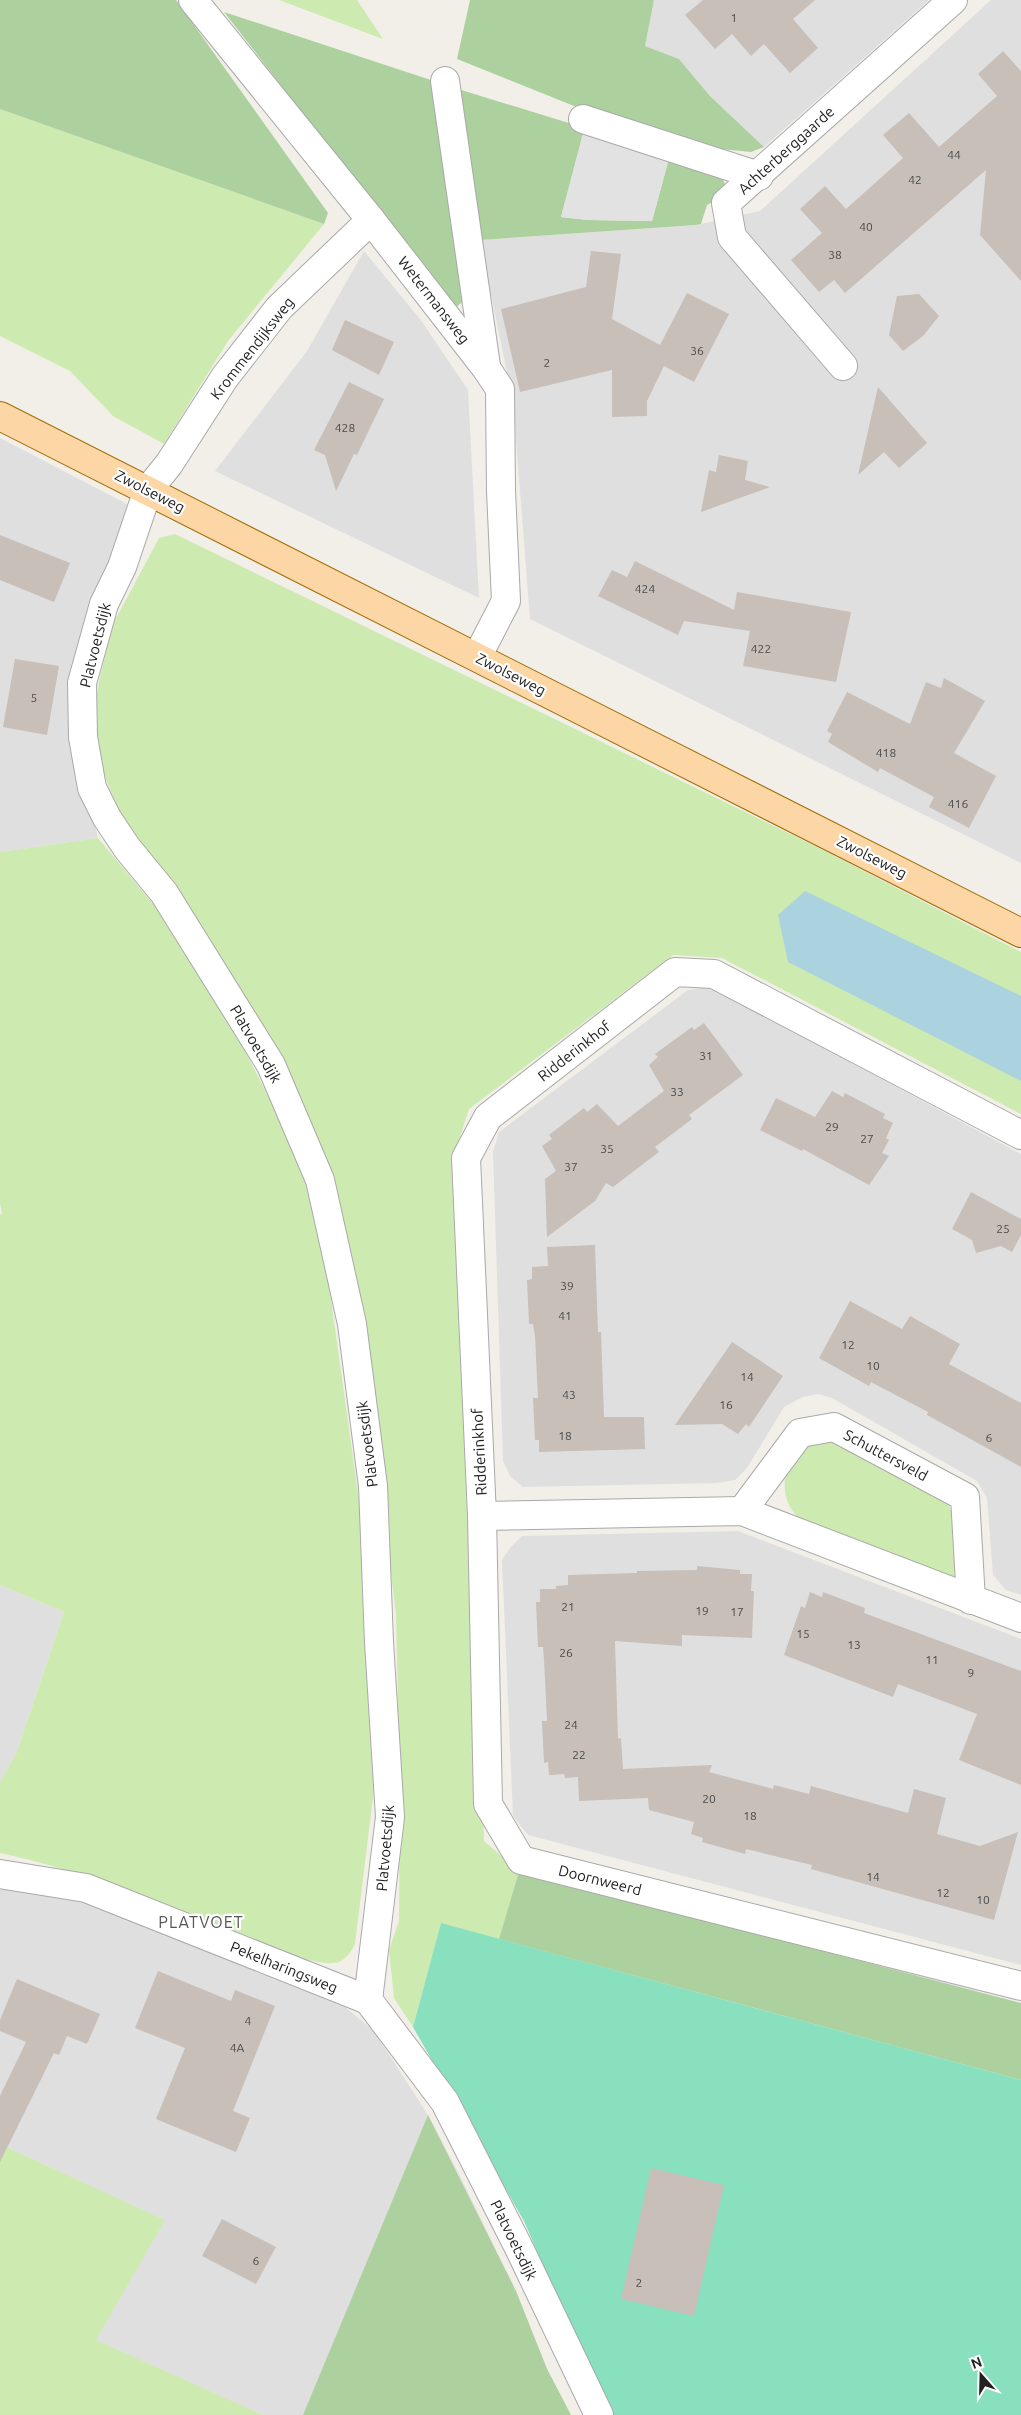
<svg xmlns="http://www.w3.org/2000/svg" width="1021" height="2415" font-family="Ubuntu,sans-serif">
<style>
.residential{fill:#e0dfdf}
.grass{fill:#cdebb0}
.forest{fill:#add19e}
.pitch{fill:#88e0be}
.parking{fill:#e2e2e2}
.water{fill:#aad3df}
.building{fill:#c7bfb8}
.lines{fill:none;stroke-linecap:round;stroke-linejoin:round}
.minor-casing{stroke:#a9a9a9;stroke-width:30}
.tertiary-casing{stroke:#a9a9a9;stroke-width:30}
.primary-casing{stroke:#a06b00;stroke-width:30}
.minor{stroke:#fff;stroke-width:28}
.tertiary{stroke:#fff;stroke-width:28}
.primary{stroke:#fcd6a4;stroke-width:28}
.labels{text-anchor:middle;dominant-baseline:central;stroke-width:4.5;stroke-linejoin:round;paint-order:stroke}
.number-label{font-size:12px;fill:#4b4948}
.street-label{font-size:15px;fill:#222;stroke:#fff}
.neighbourhood-label{font-size:16px;letter-spacing:1px;fill:#555;stroke:#fff}
</style>
<rect width="100%" height="100%" fill="#f2efe9"/>
<g class="residential">
<polygon points="654,0 929,0 764,147 710,96 679,59 645,46"/>
<polygon points="991,0 1021,0 1021,863 530,619 513,402 480,240 696,225 760,211"/>
<polygon points="364,251 420,319 468,390 479,598 215,471 307,351"/>
<polygon points="0,438 127,504 119,538 74,658 71,730 98,838 0,852"/>
<polygon points="711,987 1021,1154 1021,1595 1006,1590 993,1575 987,1498 977,1481 832,1398 818,1394 803,1397 784,1407 747,1468 735,1480 717,1483 523,1487 510,1476 503,1461 493,1152 499,1132 688,990"/>
<polygon points="738,1531 1021,1639 1021,1965 528,1835 513,1816 502,1560 510,1548 522,1536"/>
<polygon points="0,1585 64,1612 16,1754 0,1782"/>
<polygon points="0,1883 76,1895 334,1998 373,2030 428,2115 458,2172 516,2291 547,2369 571,2415 263,2415 95,2340 164,2220 0,2144"/>
</g>
<g class="grass">
<polygon points="279,0 357,0 383,39"/>
<polygon points="0,109 324,224 228,341 164,444 113,416 70,371 0,336"/>
<polygon points="175,534 817,847 1021,952 1021,1114 722,958 673,955 469,1109 459,1140 484,1841 519,1871 499,1939 441,1924 413,2027 394,1998 389,1950 399,1921 400,1791 396,1615 367,1370 333,1208 126,826 104,775 93,725 99,681 113,624 159,538"/>
<path d="M98 838 169 923 228 1018 299 1156 329 1285 363 1529 379 1748 355 1944C342 1969 332 1964 307 1960 206 1921 106 1876 0 1853V1782L16 1754 64 1612 0 1585V1215L2 1213 0 1204V852Z"/>
<path d="M833 1442 946 1500 953 1515 958 1572 955 1579 807 1525C802 1520 794 1515 791 1508 781 1494 783 1466 796 1453 805 1444 821 1443 833 1442Z"/>
<polygon points="0,2144 165,2220 96,2340 263,2415 0,2415"/>
</g>
<g class="forest">
<polygon points="0,0 176,0 328,213 324,224 0,109"/>
<polygon points="470,0 654,0 645,46 679,59 710,96 764,147 751,152 701,147 589,112 457,59"/>
<polygon points="224,12 437,82 465,300 455,308"/>
<path d="M458 89 585 128 561 217 588 220 652 221 668 162 672 157C697 164 722 163 728 193L707 205 701 224 696 225 480 240Z"/>
<polygon points="519,1871 1021,2003 1021,2080 499,1939"/>
<polygon points="428,2115 516,2291 547,2369 571,2415 303,2415"/>
</g>
<polygon class="pitch" points="441,1923 1021,2080 1021,2415 608,2415 524,2221 413,2027"/>
<polygon class="parking" points="583,133 668,162 652,221 588,220 561,217"/>
<polygon class="water" points="805,891 1021,996 1021,1081 788,962 778,915"/>
<g class="building">
<polygon points="703,0 815,0 793,19 818,48 790,73 764,44 751,56 732,34 715,49 685,15"/>
<polygon points="1003,51 1021,71 1021,281 980,235 986,170 845,293 834,280 819,292 791,260 822,233 800,209 825,186 846,209 903,158 883,135 909,113 939,147 997,96 978,74"/>
<polygon points="591,251 621,254 612,319 660,345 687,293 729,314 694,382 664,366 647,401 647,416 612,417 612,370 520,392 501,309 586,287"/>
<polygon points="919,294 939,316 923,336 903,351 889,335 897,296"/>
<polygon points="345,320 394,342 379,375 332,350"/>
<polygon points="349,382 384,399 357,455 354,454 336,491 325,455 314,450"/>
<polygon points="878,387 927,443 899,468 884,452 858,475"/>
<polygon points="719,455 748,461 745,480 770,487 701,512 709,470 716,472"/>
<polygon points="0,535 70,563 54,602 0,580"/>
<polygon points="635,561 734,610 737,592 851,612 836,682 743,666 750,631 684,621 678,635 598,596 612,570 627,577"/>
<polygon points="15,659 59,666 47,735 3,727"/>
<polygon points="944,678 985,701 954,753 996,776 969,828 929,807 934,797 880,768 878,772 828,742 832,734 827,731 847,692 910,724 926,682 941,688"/>
<polygon points="704,1023 743,1075 689,1115 692,1119 655,1147 659,1152 613,1187 606,1183 595,1201 547,1237 545,1179 556,1171 542,1146 552,1139 549,1135 584,1108 587,1112 597,1104 618,1126 664,1091 649,1065 658,1057 655,1054 692,1027 694,1030"/>
<polygon points="832,1091 843,1097 845,1093 885,1114 883,1118 893,1123 886,1138 889,1140 882,1153 889,1156 869,1185 803,1149 802,1151 760,1130 776,1098 815,1117"/>
<polygon points="971,1192 1021,1219 1021,1235 1012,1252 1001,1246 976,1253 972,1240 952,1229"/>
<polygon points="595,1245 598,1332 601,1332 604,1417 644,1417 645,1449 539,1452 539,1440 535,1440 533,1398 538,1398 535,1336 533,1324 529,1324 527,1280 532,1279 532,1267 548,1266 547,1247"/>
<polygon points="850,1301 902,1329 910,1316 960,1344 949,1364 1021,1403 1021,1467 927,1415 928,1412 871,1382 869,1386 819,1358"/>
<polygon points="732,1342 783,1376 749,1427 746,1424 738,1434 722,1424 675,1425"/>
<polygon points="697,1566 740,1570 740,1574 752,1574 751,1591 754,1591 752,1638 682,1635 682,1646 615,1641 618,1739 621,1738 623,1769 712,1765 709,1772 773,1789 774,1785 809,1794 811,1786 908,1813 914,1789 946,1798 937,1834 980,1846 1018,1832 994,1920 811,1869 812,1865 746,1849 745,1854 702,1842 703,1838 691,1834 694,1822 649,1810 648,1798 579,1801 578,1777 565,1778 564,1774 549,1775 548,1762 544,1763 542,1721 547,1721 544,1659 543,1647 538,1647 536,1602 540,1602 540,1589 556,1589 556,1586 568,1585 568,1575 637,1573 637,1571 697,1570"/>
<polygon points="810,1592 822,1597 823,1592 865,1608 864,1613 1021,1671 1021,1785 959,1760 977,1714 898,1684 893,1697 784,1655 801,1606 805,1608"/>
<polygon points="158,1971 231,2001 235,1990 275,2006 233,2111 250,2118 236,2152 156,2119 185,2048 135,2028"/>
<polygon points="17,1979 100,2014 87,2044 67,2036 59,2055 54,2053 0,2162 0,2096 26,2042 0,2031 0,2020"/>
<polygon points="651,2168 724,2185 694,2316 621,2299"/>
<polygon points="222,2219 276,2247 256,2284 202,2256"/>
</g>
<g class="lines">
<defs>
<g id="minor">
<polyline points="445,81 486,366"/>
<polyline points="583,119 759,176"/>
<polyline points="371,220 486,368 500,389 501,491 506,601 477,657"/>
<polyline points="843,366 732,237 726,203 953,0"/>
<polyline points="148,490 122,567 104,604 82,683 83,737 92,788 107,818 127,848 164,893 271,1065 320,1180 352,1324 373,1486 379,1642 390,1817 368,2000 445,2102 520,2250 599,2415"/>
<polyline points="1021,1135 714,974 675,972 488,1117 466,1158 482,1516 488,1804 521,1860 1021,1986"/>
<polyline points="742,1511 800,1433 834,1427 965,1497 971,1600"/>
<polyline points="482,1516 742,1511 1021,1618"/>
<polyline points="0,1874 86,1888 368,2000"/>
</g>
<polyline id="tertiary" points="148,490 169,464 225,377 279,308 371,220 193,0"/>
<polyline id="primary" points="0,416 1021,933"/>
</defs>
<use href="#minor" class="minor-casing"/>
<use href="#tertiary" class="tertiary-casing"/>
<use href="#primary" class="primary-casing"/>
<use href="#minor" class="minor"/>
<use href="#tertiary" class="tertiary"/>
<use href="#primary" class="primary"/>
</g>
<g class="labels">
<g class="number-label">
<text x="734" y="17">1</text>
<text x="954" y="154">44</text>
<text x="915" y="179">42</text>
<text x="866" y="226">40</text>
<text x="835" y="254">38</text>
<text x="697" y="350">36</text>
<text x="547" y="362">2</text>
<text x="345" y="427">428</text>
<text x="645" y="588">424</text>
<text x="761" y="648">422</text>
<text x="34" y="697">5</text>
<text x="886" y="752">418</text>
<text x="958" y="803">416</text>
<text x="706" y="1055">31</text>
<text x="677" y="1091">33</text>
<text x="832" y="1126">29</text>
<text x="867" y="1138">27</text>
<text x="607" y="1148">35</text>
<text x="571" y="1166">37</text>
<text x="1003" y="1228">25</text>
<text x="567" y="1285">39</text>
<text x="565" y="1315">41</text>
<text x="848" y="1344">12</text>
<text x="873" y="1365">10</text>
<text x="747" y="1376">14</text>
<text x="569" y="1394">43</text>
<text x="726" y="1404">16</text>
<text x="565" y="1435">18</text>
<text x="989" y="1437">6</text>
<text x="568" y="1606">21</text>
<text x="702" y="1610">19</text>
<text x="737" y="1611">17</text>
<text x="803" y="1633">15</text>
<text x="854" y="1644">13</text>
<text x="566" y="1652">26</text>
<text x="932" y="1659">11</text>
<text x="971" y="1672">9</text>
<text x="571" y="1724">24</text>
<text x="579" y="1754">22</text>
<text x="709" y="1798">20</text>
<text x="750" y="1815">18</text>
<text x="873" y="1876">14</text>
<text x="943" y="1892">12</text>
<text x="983" y="1899">10</text>
<text x="248" y="2020">4</text>
<text x="237" y="2047">4A</text>
<text x="256" y="2260">6</text>
<text x="639" y="2282">2</text>
</g>
<g class="street-label">
<text transform="translate(786 150) rotate(-42)">Achterberggaarde</text>
<text transform="translate(434 300) rotate(52)">Wetermansweg</text>
<text transform="translate(252 348) rotate(-52)">Krommendijksweg</text>
<text transform="translate(150 491) rotate(27)">Zwolseweg</text>
<text transform="translate(95 645) rotate(-76)">Platvoetsdijk</text>
<text transform="translate(511 674) rotate(27)">Zwolseweg</text>
<text transform="translate(872 857) rotate(27)">Zwolseweg</text>
<text transform="translate(256 1044) rotate(60)">Platvoetsdijk</text>
<text transform="translate(574 1051) rotate(-38)">Ridderinkhof</text>
<text transform="translate(367 1444) rotate(-97)">Platvoetsdijk</text>
<text transform="translate(479 1452) rotate(-93)">Ridderinkhof</text>
<text transform="translate(886 1455) rotate(28)">Schuttersveld</text>
<text transform="translate(385 1848) rotate(-85)">Platvoetsdijk</text>
<text transform="translate(600 1880) rotate(14)">Doornweerd</text>
<text transform="translate(284 1967) rotate(22)">Pekelharingsweg</text>
<text transform="translate(514 2240) rotate(64)">Platvoetsdijk</text>
</g>
<g class="neighbourhood-label">
<text x="201" y="1922">PLATVOET</text>
</g>
</g>
<g transform="translate(981 2375) rotate(340)" stroke="#ffffff" stroke-width="4" paint-order="stroke">
<path d="M0-4L9 19L0 12L-9 19Z" fill="#222222"/>
<text y="-8" font-size="14" font-weight="bold" text-anchor="middle" fill="#222222">N</text>
</g>
</svg>
